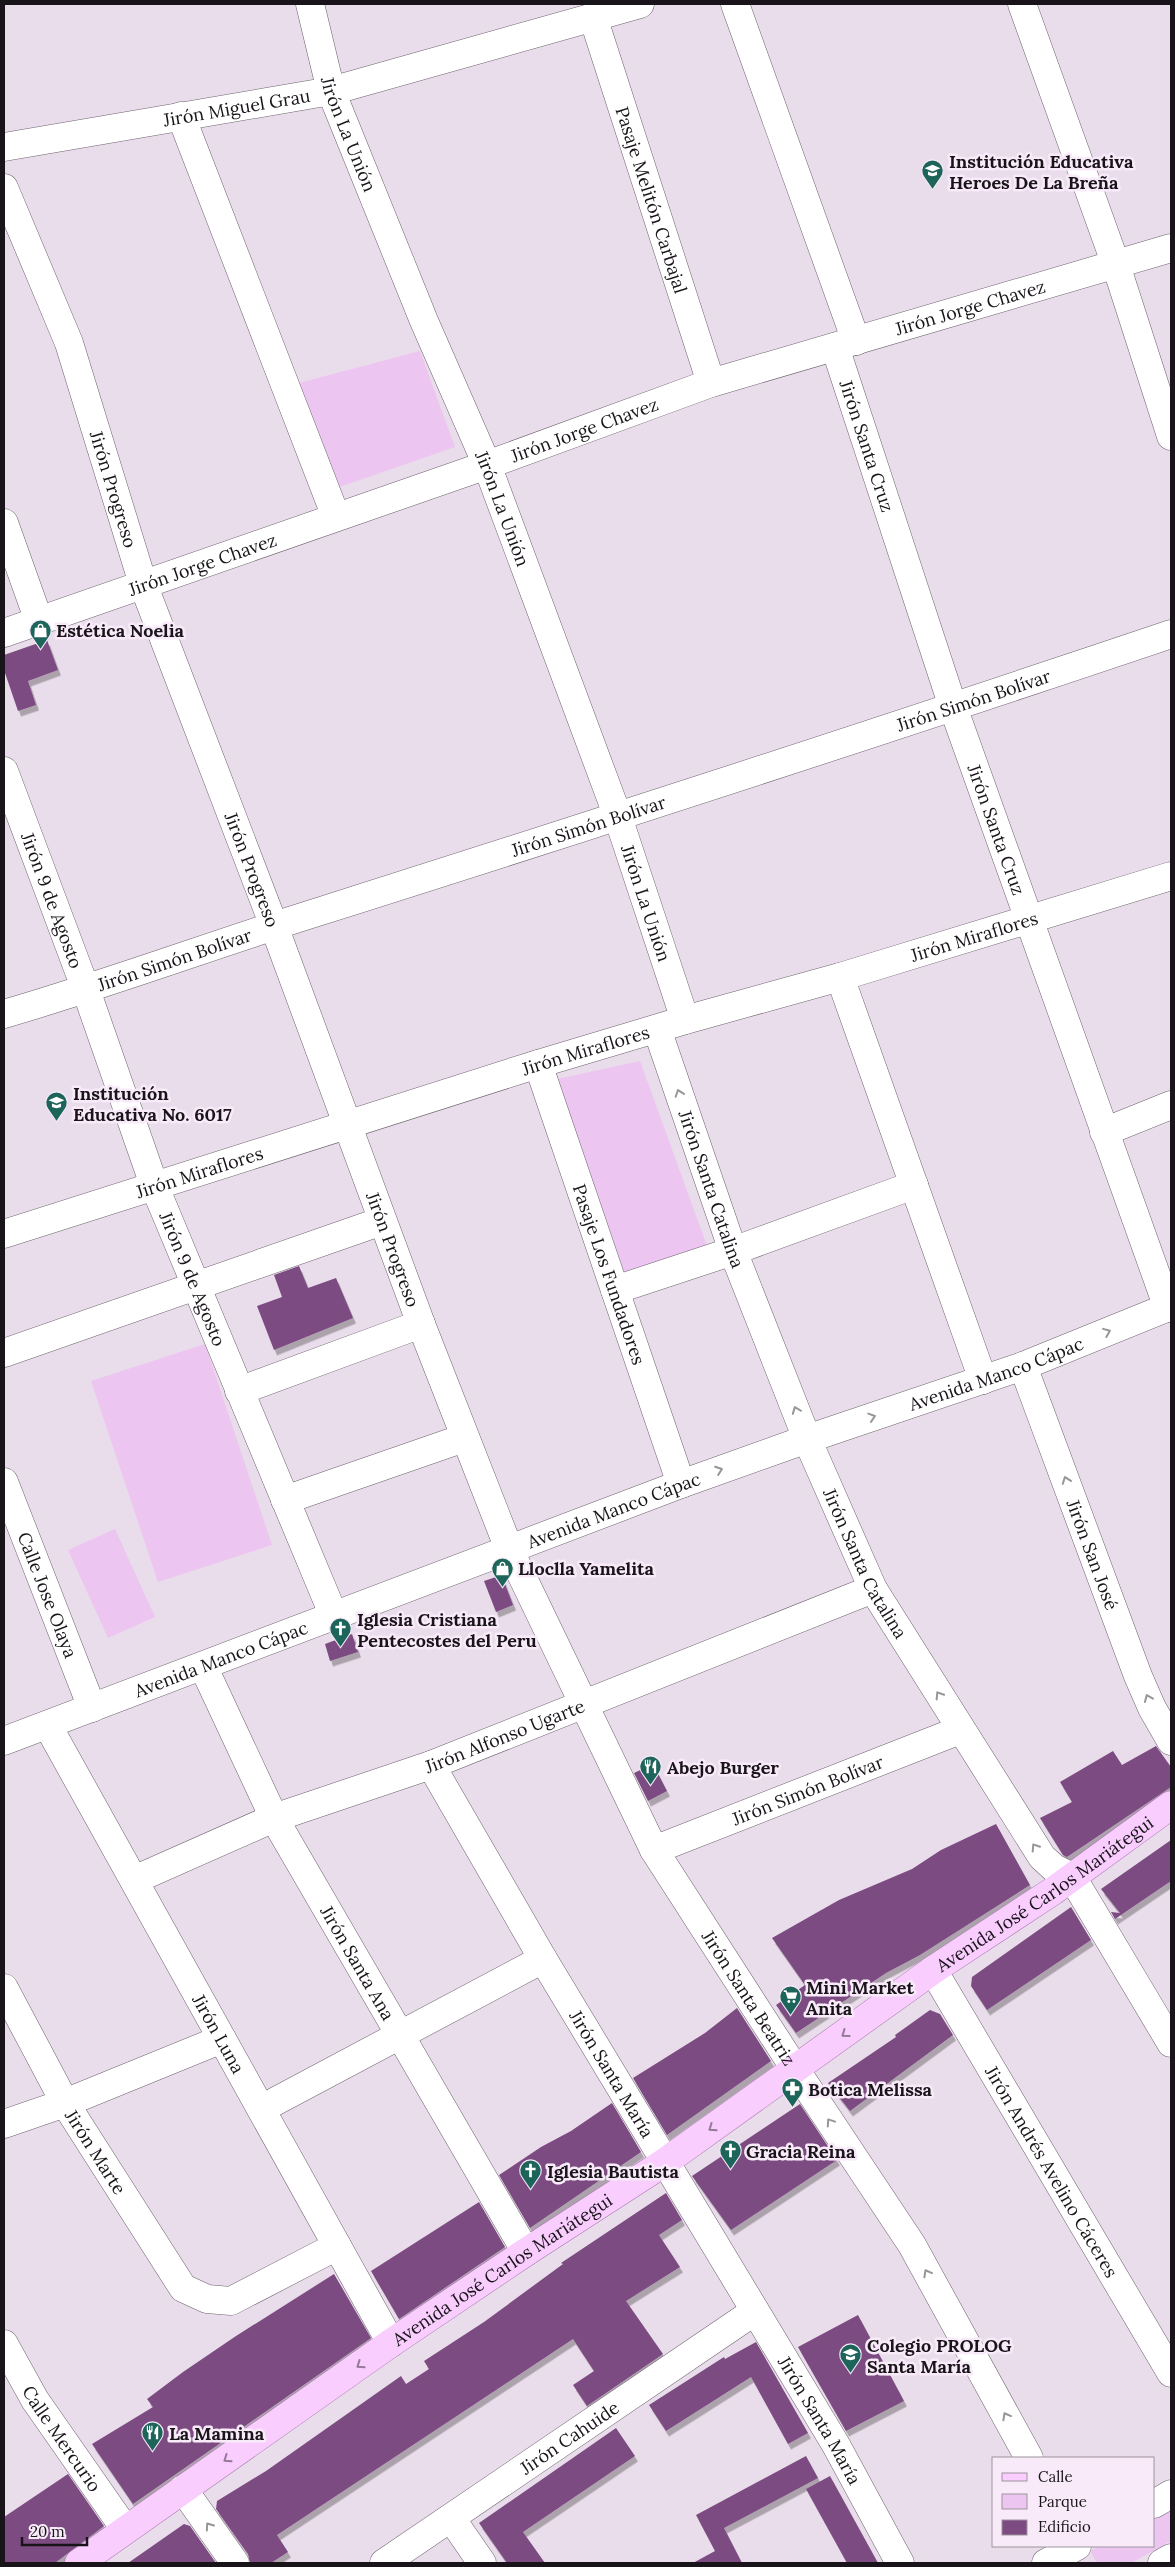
<svg xmlns="http://www.w3.org/2000/svg" width="1175" height="2567" font-family="Lora,serif">
<style>
.green{fill:#ecc5f0}
.building{fill:#7c4b81;filter:url(#shadow)}
.lines{fill:none;stroke-linecap:round;stroke-linejoin:round}
.minor-casing{stroke:#6e636f;stroke-width:29}
.major-casing{stroke:#a877ad;stroke-width:29}
.minor{stroke:#fff;stroke-width:28}
.major{stroke:#f9cdfe;stroke-width:28}
.oneway{stroke:#979598}
.oneway2{stroke:#947a97}
.labels{text-anchor:middle;dominant-baseline:central;stroke-width:5;stroke-linejoin:round;paint-order:stroke}
.street-label{font-size:18px;fill:#181419;stroke:#f8eaf9}
.poi-label{font-size:18px;font-weight:bold;fill:#181419;stroke:#f8eaf9;text-anchor:start}
</style>
<defs>
<filter id="shadow"><feDropShadow dx="3" dy="5.5" stdDeviation="0" flood-color="#0004"/></filter>
</defs>
<rect width="100%" height="100%" fill="#eaddeb"/>
<g class="green">
<polygon points="420,351 455,447 337,488 295,384"/>
<polygon points="640,1061 707,1246 625,1275 557,1079"/>
<polygon points="205,1344 272,1545 158,1582 91,1381"/>
<polygon points="115,1529 155,1617 108,1638 68,1550"/>
<polygon points="1171,2507 1171,2541 1131,2563 1097,2563 1090,2551 1101,2546 1154,2546 1154,2517"/>
</g>
<g class="building">
<polygon points="47,640 58,670 28,681 36,705 18,711 4,670 4,655"/>
<polygon points="299,1266 308,1288 336,1278 353,1318 274,1350 257,1306 282,1297 274,1275"/>
<polygon points="496,1577 503,1579 513,1605 496,1612 484,1581"/>
<polygon points="352,1634 358,1652 330,1661 325,1644"/>
<polygon points="1156,1746 1171,1767 1171,1787 1067,1857 1063,1855 1040,1818 1072,1802 1060,1782 1113,1751 1122,1765"/>
<polygon points="653,1764 667,1791 648,1801 634,1773"/>
<polygon points="996,1824 1030,1885 920,1955 886,1973 796,2033 776,2005 805,1985 772,1938 839,1900 912,1869 941,1850"/>
<polygon points="1171,1840 1171,1881 1115,1919 1111,1912 1120,1913 1101,1889"/>
<polygon points="1071,1907 1091,1940 987,2010 971,1986 972,1977"/>
<polygon points="737,2008 771,2061 667,2135 633,2078 705,2033"/>
<polygon points="930,2010 940,2014 953,2035 850,2111 828,2083 896,2037 895,2035"/>
<polygon points="612,2103 641,2152 530,2228 499,2175 541,2147 571,2131"/>
<polygon points="800,2104 837,2160 731,2230 692,2176"/>
<polygon points="666,2193 682,2220 659,2235 680,2267 626,2301 663,2354 587,2406 573,2385 594,2371 573,2339 277,2535 288,2552 271,2563 250,2563 248,2554 216,2509 217,2501 266,2471 401,2376 406,2384 429,2369 424,2361 484,2322 563,2264 561,2263"/>
<polygon points="479,2202 505,2247 399,2319 371,2271"/>
<polygon points="334,2274 371,2338 133,2504 92,2444 153,2407 147,2399 183,2372 236,2336"/>
<polygon points="858,2315 904,2401 846,2431 798,2347"/>
<polygon points="756,2342 808,2433 788,2444 751,2377 666,2431 649,2405 724,2357 725,2359"/>
<polygon points="616,2428 635,2456 523,2532 545,2563 507,2563 479,2523"/>
<polygon points="806,2456 818,2478 724,2528 742,2563 693,2563 715,2551 696,2515"/>
<polygon points="68,2474 104,2526 55,2563 4,2563 4,2517"/>
<polygon points="830,2476 878,2563 847,2563 806,2489"/>
<polygon points="184,2524 190,2526 216,2563 128,2563"/>
</g>
<g class="lines">
<defs>
<g id="minor">
<path id="s1" d="M310 4 331 91 424 321 487 465 618 817 685 1020"/>
<polyline points="735,4 856,341"/>
<polyline points="1022,4 1116,265 1171,436"/>
<path id="s2" d="M593 17 711 383"/>
<polyline points="181,116 336,517"/>
<path id="s3" d="M4 147 331 91 640 4"/>
<path id="s4" d="M4 188 69 343 143 584 274 926 421 1324 509 1549 654 1850 795 2069 912 2245 1029 2458"/>
<path id="s5" d="M835 347 953 707 1168 1308"/>
<polyline points="4,523 39,621"/>
<path id="s6" d="M4 633 487 465 711 383 1171 248"/>
<path id="s7" d="M4 771 86 990 154 1185 333 1614"/>
<polyline points="840,977 983,1380"/>
<path id="s8" d="M4 1014C111 983 215 944 321 911 605 821 889 729 1171 634"/>
<path id="s9" d="M657 1029 733 1251 807 1439 873 1589 1042 1857 1054 1868 1072 1877 1171 2043"/>
<path id="s10" d="M538 1064 681 1484"/>
<polyline points="1104,1132 1171,1105"/>
<path id="s11" d="M4 1234 538 1064 685 1020 840 977 1171 876"/>
<polyline points="615,1290 733,1251 914,1185"/>
<polyline points="4,1353 382,1221"/>
<path id="s12" d="M1023 1366 1138 1676 1152 1708 1171 1741"/>
<polyline points="239,1391 421,1324"/>
<path id="s13" d="M4 1482 92 1708"/>
<polyline points="285,1500 464,1438"/>
<path id="s14" d="M203 1666 274 1818 526 2252"/>
<path id="s15" d="M48 1726 391 2343"/>
<path id="s16" d="M4 1741 681 1484 807 1439 1023 1366 1171 1306"/>
<path id="s17" d="M431 1765 543 1959 836 2445 900 2563"/>
<path id="s18" d="M654 1850 960 1730"/>
<path id="s19" d="M134 1880 274 1818 431 1765 873 1589"/>
<path id="s20" d="M933 1970 1171 2373"/>
<path id="s21" d="M4 1988 65 2103 183 2288 207 2299 231 2301 337 2246"/>
<polyline points="261,2109 543,1959"/>
<polyline points="4,2124 65,2103 222,2039"/>
<path id="s22" d="M4 2344 35 2400 125 2529"/>
<polyline points="183,2489 235,2563"/>
<polyline points="1154,2504 1171,2494"/>
<polyline points="451,2518 482,2563"/>
<path id="s23" d="M384 2563 755 2311"/>
<polyline points="1046,2563 1077,2546"/>
<polyline points="1162,2563 1171,2558"/>
</g>
<g id="major">
<path id="s24" d="M79 2563 391 2343 526 2252 665 2162 933 1970 1053 1891 1171 1805"/>
</g>
</defs>
<use href="#minor" class="minor-casing"/>
<use href="#major" class="major-casing"/>
<use href="#minor" class="minor"/>
<use href="#major" class="major"/>
</g>
<defs><path id="oneway-chevron" d="M-2-3.5L2.5 0L-2 3.5" fill="none" stroke-width="1.6" stroke-linecap="round" stroke-linejoin="round" transform="scale(1.25)"/></defs>
<g class="oneway">
<use href="#oneway-chevron" transform="translate(679 1093) rotate(-109)"/>
<use href="#oneway-chevron" transform="translate(1107 1332) rotate(-22)"/>
<use href="#oneway-chevron" transform="translate(796 1410) rotate(-111)"/>
<use href="#oneway-chevron" transform="translate(872 1417) rotate(-18)"/>
<use href="#oneway-chevron" transform="translate(719 1470) rotate(-20)"/>
<use href="#oneway-chevron" transform="translate(1066 1480) rotate(-110)"/>
<use href="#oneway-chevron" transform="translate(939 1695) rotate(-122)"/>
<use href="#oneway-chevron" transform="translate(1148 1698) rotate(-113)"/>
<use href="#oneway-chevron" transform="translate(1035 1847) rotate(-123)"/>
<use href="#oneway-chevron" transform="translate(830 2122) rotate(-124)"/>
<use href="#oneway-chevron" transform="translate(927 2273) rotate(-119)"/>
<use href="#oneway-chevron" transform="translate(1006 2416) rotate(-119)"/>
<use href="#oneway-chevron" transform="translate(209 2526) rotate(-125)"/>
</g>
<g class="oneway2">
<use href="#oneway-chevron" transform="translate(845 2034) rotate(144)"/>
<use href="#oneway-chevron" transform="translate(712 2128) rotate(145)"/>
<use href="#oneway-chevron" transform="translate(360 2365) rotate(145)"/>
<use href="#oneway-chevron" transform="translate(227 2459) rotate(145)"/>
</g>
<defs>
<symbol id="school-pin" viewBox="-11 -11 22 30"><path d="M0 17L-7.5 6A9.5 9.5 0 1 1 7.5 6Z" fill="#1d655a" stroke="#f8eaf9"/><path d="M0-5L7-2L0 1L-7-2ZM-4 1L0 2.5L4 1V4Q0 6-4 4Z" fill="#fff"/></symbol>
<symbol id="shop-pin" viewBox="-11 -11 22 30"><path d="M0 17L-7.5 6A9.5 9.5 0 1 1 7.5 6Z" fill="#1d655a" stroke="#f8eaf9"/><path d="M-5-2.5h2.3a2.7 3.5 0 0 1 5.4 0H5L5.5 6h-11ZM-1.5-2.5h3a1.5 2.3 0 0 0-3 0Z" fill="#fff"/></symbol>
<symbol id="church-pin" viewBox="-11 -11 22 30"><path d="M0 17L-7.5 6A9.5 9.5 0 1 1 7.5 6Z" fill="#1d655a" stroke="#f8eaf9"/><path d="M-1.2-6h2.4v3.5h3.3v2.4h-3.3V6h-2.4V-.1h-3.3v-2.4h3.3Z" fill="#fff"/></symbol>
<symbol id="restaurant-pin" viewBox="-11 -11 22 30"><path d="M0 17L-7.5 6A9.5 9.5 0 1 1 7.5 6Z" fill="#1d655a" stroke="#f8eaf9"/><path d="M-5-6h1v4h1v-4h1v4h1v-4h1v5L-1.5 .5V6h-2V.5L-5-1ZM5-6V6H3V1.5H1.5Q1.5-4 5-6Z" fill="#fff"/></symbol>
<symbol id="supermarket-pin" viewBox="-11 -11 22 30"><path d="M0 17L-7.5 6A9.5 9.5 0 1 1 7.5 6Z" fill="#1d655a" stroke="#f8eaf9"/><path d="M-6-5.5h2.5l.6 2H6L4.5 2H-2.5L-4.4-4H-6ZM-1.5 3.2a1.3 1.3 0 1 0 .1 0ZM3 3.2a1.3 1.3 0 1 0 .1 0Z" fill="#fff"/></symbol>
<symbol id="pharmacy-pin" viewBox="-11 -11 22 30"><path d="M0 17L-7.5 6A9.5 9.5 0 1 1 7.5 6Z" fill="#1d655a" stroke="#f8eaf9"/><path d="M-2-6h4v4h4v4h-4v4h-4v-4h-4v-4h4Z" fill="#fff"/></symbol>
</defs>
<g fill-rule="evenodd">
<use href="#school-pin" x="920" y="158" width="25" height="34"/>
<use href="#shop-pin" x="28" y="618" width="25" height="34"/>
<use href="#school-pin" x="44" y="1090" width="25" height="34"/>
<use href="#shop-pin" x="490" y="1556" width="25" height="34"/>
<use href="#church-pin" x="328" y="1616" width="25" height="34"/>
<use href="#restaurant-pin" x="638" y="1754" width="25" height="34"/>
<use href="#supermarket-pin" x="778" y="1984" width="25" height="34"/>
<use href="#pharmacy-pin" x="780" y="2076" width="25" height="34"/>
<use href="#church-pin" x="718" y="2138" width="25" height="34"/>
<use href="#church-pin" x="518" y="2158" width="25" height="34"/>
<use href="#school-pin" x="838" y="2342" width="25" height="34"/>
<use href="#restaurant-pin" x="140" y="2420" width="25" height="34"/>
</g>
<g class="labels">
<g class="street-label">
<text stroke="none"><textPath href="#s3" startOffset="236">Jirón Miguel Grau</textPath></text>
<text stroke="none"><textPath href="#s1" startOffset="136">Jirón La Unión</textPath></text>
<text stroke="none"><textPath href="#s2" startOffset="192">Pasaje Melitón Carbajal</textPath></text>
<text stroke="none"><textPath href="#s6" startOffset="1020">Jirón Jorge Chavez</textPath></text>
<text stroke="none"><textPath href="#s6" startOffset="615">Jirón Jorge Chavez</textPath></text>
<text stroke="none"><textPath href="#s5" startOffset="104">Jirón Santa Cruz</textPath></text>
<text stroke="none"><textPath href="#s4" startOffset="321">Jirón Progreso</textPath></text>
<text stroke="none"><textPath href="#s1" startOffset="541">Jirón La Unión</textPath></text>
<text stroke="none"><textPath href="#s6" startOffset="210">Jirón Jorge Chavez</textPath></text>
<text stroke="none"><textPath href="#s8" startOffset="1019">Jirón Simón Bolívar</textPath></text>
<text stroke="none"><textPath href="#s8" startOffset="614">Jirón Simón Bolívar</textPath></text>
<text stroke="none"><textPath href="#s5" startOffset="509">Jirón Santa Cruz</textPath></text>
<text stroke="none"><textPath href="#s4" startOffset="726">Jirón Progreso</textPath></text>
<text stroke="none"><textPath href="#s7" startOffset="138">Jirón 9 de Agosto</textPath></text>
<text stroke="none"><textPath href="#s1" startOffset="961">Jirón La Unión</textPath></text>
<text stroke="none"><textPath href="#s11" startOffset="1015">Jirón Miraflores</textPath></text>
<text stroke="none"><textPath href="#s8" startOffset="179">Jirón Simón Bolívar</textPath></text>
<text stroke="none"><textPath href="#s11" startOffset="610">Jirón Miraflores</textPath></text>
<text stroke="none"><textPath href="#s11" startOffset="205">Jirón Miraflores</textPath></text>
<text stroke="none"><textPath href="#s9" startOffset="169">Jirón Santa Catalina</textPath></text>
<text stroke="none"><textPath href="#s4" startOffset="1131">Jirón Progreso</textPath></text>
<text stroke="none"><textPath href="#s10" startOffset="222">Pasaje Los Fundadores</textPath></text>
<text stroke="none"><textPath href="#s7" startOffset="542">Jirón 9 de Agosto</textPath></text>
<text stroke="none"><textPath href="#s16" startOffset="1058">Avenida Manco Cápac</textPath></text>
<text stroke="none"><textPath href="#s16" startOffset="652">Avenida Manco Cápac</textPath></text>
<text stroke="none"><textPath href="#s12" startOffset="201">Jirón San José</textPath></text>
<text stroke="none"><textPath href="#s9" startOffset="574">Jirón Santa Catalina</textPath></text>
<text stroke="none"><textPath href="#s13" startOffset="121">Calle Jose Olaya</textPath></text>
<text stroke="none"><textPath href="#s16" startOffset="232">Avenida Manco Cápac</textPath></text>
<text stroke="none"><textPath href="#s19" startOffset="398">Jirón Alfonso Ugarte</textPath></text>
<text stroke="none"><textPath href="#s18" startOffset="165">Jirón Simón Bolívar</textPath></text>
<text stroke="none"><textPath href="#s24" startOffset="1175">Avenida José Carlos Mariátegui</textPath></text>
<text stroke="none"><textPath href="#s14" startOffset="335">Jirón Santa Ana</textPath></text>
<text stroke="none"><textPath href="#s4" startOffset="1962">Jirón Santa Beatriz</textPath></text>
<text stroke="none"><textPath href="#s15" startOffset="352">Jirón Luna</textPath></text>
<text stroke="none"><textPath href="#s17" startOffset="358">Jirón Santa María</textPath></text>
<text stroke="none"><textPath href="#s21" startOffset="188">Jirón Marte</textPath></text>
<text stroke="none"><textPath href="#s20" startOffset="234">Jirón Andrés Avelino Cáceres</textPath></text>
<text stroke="none"><textPath href="#s24" startOffset="515">Avenida José Carlos Mariátegui</textPath></text>
<text stroke="none"><textPath href="#s17" startOffset="762">Jirón Santa María</textPath></text>
<text stroke="none"><textPath href="#s23" startOffset="224">Jirón Cahuide</textPath></text>
<text stroke="none"><textPath href="#s22" startOffset="111">Calle Mercurio</textPath></text>
</g>
<g class="poi-label">
<text x="949" y="161">Institución Educativa<tspan x="949" dy="21">Heroes De La Breña</tspan></text>
<text x="56" y="630">Estética Noelia</text>
<text x="73" y="1093">Institución<tspan x="73" dy="21">Educativa No. 6017</tspan></text>
<text x="518" y="1568">Lloclla Yamelita</text>
<text x="357" y="1619">Iglesia Cristiana<tspan x="357" dy="21">Pentecostes del Peru</tspan></text>
<text x="667" y="1767">Abejo Burger</text>
<text x="806" y="1987">Mini Market<tspan x="806" dy="21">Anita</tspan></text>
<text x="808" y="2089">Botica Melissa</text>
<text x="746" y="2151">Gracia Reina</text>
<text x="547" y="2171">Iglesia Bautista</text>
<text x="867" y="2345">Colegio PROLOG<tspan x="867" dy="21">Santa María</tspan></text>
<text x="169" y="2433">La Mamina</text>
</g>
</g>
<rect width="1175" height="2567" fill="none" stroke="#181419" stroke-width="10"/>
<rect x="992" y="2457" width="162" height="90" fill="#f8eaf9" stroke="#9e949f"/>
<rect x="1002" y="2473" width="25" height="8" fill="#f9cdfe" stroke="#9e949f"/>
<text x="1038" y="2482" font-size="15" fill="#181419">Calle</text>
<rect x="1002" y="2494" width="25" height="15" fill="#ecc5f0" stroke="#9e949f"/>
<text x="1038" y="2507" font-size="15" fill="#181419">Parque</text>
<rect x="1002" y="2520" width="25" height="15" fill="#7c4b81" stroke="#9e949f"/>
<text x="1038" y="2532" font-size="15" fill="#181419">Edificio</text>
<path d="M22 2537v8h65v-8" fill="none" stroke="#181419" stroke-width="2.5"/>
<text x="30" y="2537" font-size="15" fill="#181419" stroke="#f8eaf9" stroke-width="4" paint-order="stroke">20 m</text>
</svg>
